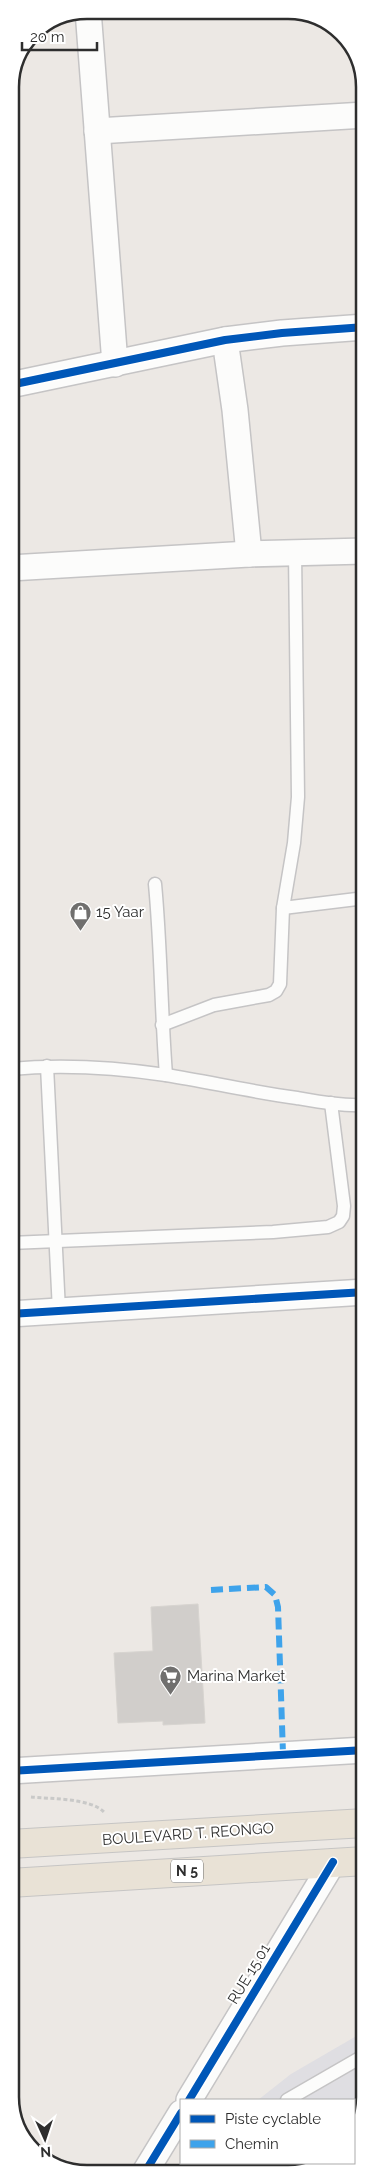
<svg xmlns="http://www.w3.org/2000/svg" width="375" height="2184" font-family="Raleway,sans-serif">
<style>
.airport{fill:#dfdee2}
.building{fill:#d1cecb;stroke:#d7d4d0}
.lines{fill:none;stroke-linecap:round;stroke-linejoin:round}
.service-casing{stroke:#c5c4c5;stroke-width:15}
.minor-casing{stroke:#c5c4c5;stroke-width:28}
.trunk-casing{stroke:#c6c5c4;stroke-width:30}
.path{stroke:#c9c9c8;stroke-width:3;stroke-dasharray:4 2.5;stroke-linecap:butt}
.service{stroke:#fcfcfb;stroke-width:12}
.minor{stroke:#fcfcfb;stroke-width:25}
.trunk{stroke:#e9e2d6;stroke-width:28}
.quiet{stroke:#3ea3eb;stroke-width:6;stroke-dasharray:12 6;stroke-linecap:butt}
.cycleway-casing{stroke:#fff;stroke-width:11}
.cycleway{stroke:#0057b8;stroke-width:8}
.labels{text-anchor:middle;dominant-baseline:central;stroke-width:4;stroke-linejoin:round;paint-order:stroke}
.shield{fill:#fff;stroke:#6d6d6d;stroke-width:1}
.shield-label{font-size:14px;font-weight:bold;fill:#2e2e2e}
.poi-label{font-size:15px;fill:#2e2e2e;stroke:#fff;text-anchor:start}
.street-label{font-size:15px;fill:#2e2e2e;stroke:#fff}
.rim{fill:none;stroke:#2e2e2e;stroke-width:2.5}
</style>
<rect width="100%" height="100%" fill="#ece8e4"/>
<g class="airport">
<polygon points="365,2031 365,2102 354,2127 354,2100 258,2100 291,2074"/>
<polygon points="186,2163 318,2163 294,2174 180,2173"/>
</g>
<polygon class="building" points="198,1604 205,1723 163,1725 163,1721 118,1723 114,1653 153,1651 151,1607"/>
<g class="lines">
<defs>
<g id="service">
<path d="M155 884C161 947 161 1011 166 1075"/>
<polyline points="283,908 365,898"/>
<polyline points="162,1025 214,1005 269,995 276,991 280,984 283,908 294,843 298,797 295,552"/>
<polyline points="47,1066 59,1311"/>
<path d="M10 1069C64 1064 112 1067 166 1075 209 1082 253 1092 297 1098 320 1102 342 1106 365 1105"/>
<polyline points="10,1243 273,1232 328,1227 339,1222 343,1216 344,1206 331,1103"/>
<polyline points="287,2100 365,2055"/>
<polyline points="213,2173 223,2163"/>
</g>
<g id="minor">
<polyline points="88,10 115,364"/>
<polyline points="97,131 365,115"/>
<polyline points="225,340 235,410 249,554"/>
<polyline points="10,385 225,340 282,333 365,327"/>
<polyline points="10,568 249,554 365,551"/>
<polyline points="10,1314 365,1292"/>
<polyline points="10,1771 365,1750"/>
<polyline points="189,2100 333,1862"/>
<polyline points="145,2172 181,2113"/>
</g>
<g id="trunk">
<polyline points="10,1844 365,1823"/>
<polyline points="10,1883 365,1861"/>
</g>
</defs>
<use href="#service" class="service-casing"/>
<use href="#minor" class="minor-casing"/>
<use href="#trunk" class="trunk-casing"/>
<path class="path" d="M31 1797C51 1799 90 1798 104 1812"/>
<use href="#service" class="service"/>
<use href="#minor" class="minor"/>
<use href="#trunk" class="trunk"/>
<polyline class="quiet" points="211,1590 266,1587 275,1595 278,1607 283,1754"/>
<defs>
<g id="cycleway">
<polyline points="10,385 225,340 282,333 365,327"/>
<polyline points="10,1314 365,1292"/>
<polyline points="10,1771 365,1750"/>
<polyline points="189,2100 333,1862"/>
<polyline points="145,2172 181,2113"/>
</g>
</defs>
<use href="#cycleway" class="cycleway-casing"/>
<use href="#cycleway" class="cycleway"/>
</g>
<defs>
<symbol id="shop-pin" viewBox="-11 -11 22 30"><path d="M0 17L-7.5 6A9.5 9.5 0 1 1 7.5 6Z" fill="#706f6e" stroke="#fff"/><path d="M-5-2.5h2.3a2.7 3.5 0 0 1 5.4 0H5L5.5 6h-11ZM-1.5-2.5h3a1.5 2.3 0 0 0-3 0Z" fill="#fff"/></symbol>
<symbol id="supermarket-pin" viewBox="-11 -11 22 30"><path d="M0 17L-7.5 6A9.5 9.5 0 1 1 7.5 6Z" fill="#706f6e" stroke="#fff"/><path d="M-6-5.5h2.5l.6 2H6L4.5 2H-2.5L-4.4-4H-6ZM-1.5 3.2a1.3 1.3 0 1 0 .1 0ZM3 3.2a1.3 1.3 0 1 0 .1 0Z" fill="#fff"/></symbol>
</defs>
<g fill-rule="evenodd">
<use href="#shop-pin" x="68" y="900" width="25" height="34"/>
<use href="#supermarket-pin" x="158" y="1664" width="25" height="34"/>
</g>
<g class="labels">
<rect class="shield" x="171" y="1859.5" width="32" height="23" rx="4"/>
<g class="shield-label">
<text x="187" y="1871">N 5</text>
</g>
<g class="poi-label">
<text x="96" y="912">15 Yaar</text>
<text x="187" y="1676">Marina Market</text>
</g>
<g class="street-label">
<text transform="translate(188 1834) rotate(-4)">BOULEVARD T. REONGO</text>
<text transform="translate(249 1974) rotate(-59)">RUE 15.01</text>
</g>
</g>
<path d="M0 0H375V2184H0ZM87 19H288A68 68 0 0 1 356 87V2097A68 68 0 0 1 288 2165H87A68 68 0 0 1 19 2097V87A68 68 0 0 1 87 19Z" fill="#fff" fill-rule="evenodd"/>
<path class="rim" d="M87 19H288A68 68 0 0 1 356 87V2097A68 68 0 0 1 288 2165H87A68 68 0 0 1 19 2097V87A68 68 0 0 1 87 19Z"/>
<rect x="180" y="2099" width="175" height="65" fill="#ffffff" stroke="#ababab"/>
<rect x="190" y="2115" width="25" height="8" fill="#0057b8" stroke="#ababab"/>
<text x="225" y="2124" font-size="15" fill="#2e2e2e">Piste cyclable</text>
<rect x="190" y="2140" width="25" height="8" fill="#3ea3eb" stroke="#ababab"/>
<text x="225" y="2149" font-size="15" fill="#2e2e2e">Chemin</text>
<g transform="translate(45 2139) rotate(177)" stroke="#ffffff" stroke-width="4" paint-order="stroke">
<path d="M0-4L9 19L0 12L-9 19Z" fill="#2e2e2e"/>
<text y="-8" font-size="14" font-weight="bold" text-anchor="middle" fill="#2e2e2e">N</text>
</g>
<path d="M22 42v8h75v-8" fill="none" stroke="#2e2e2e" stroke-width="2.5"/>
<text x="30" y="42" font-size="15" fill="#2e2e2e" stroke="#ffffff" stroke-width="4" paint-order="stroke">20 m</text>
</svg>
